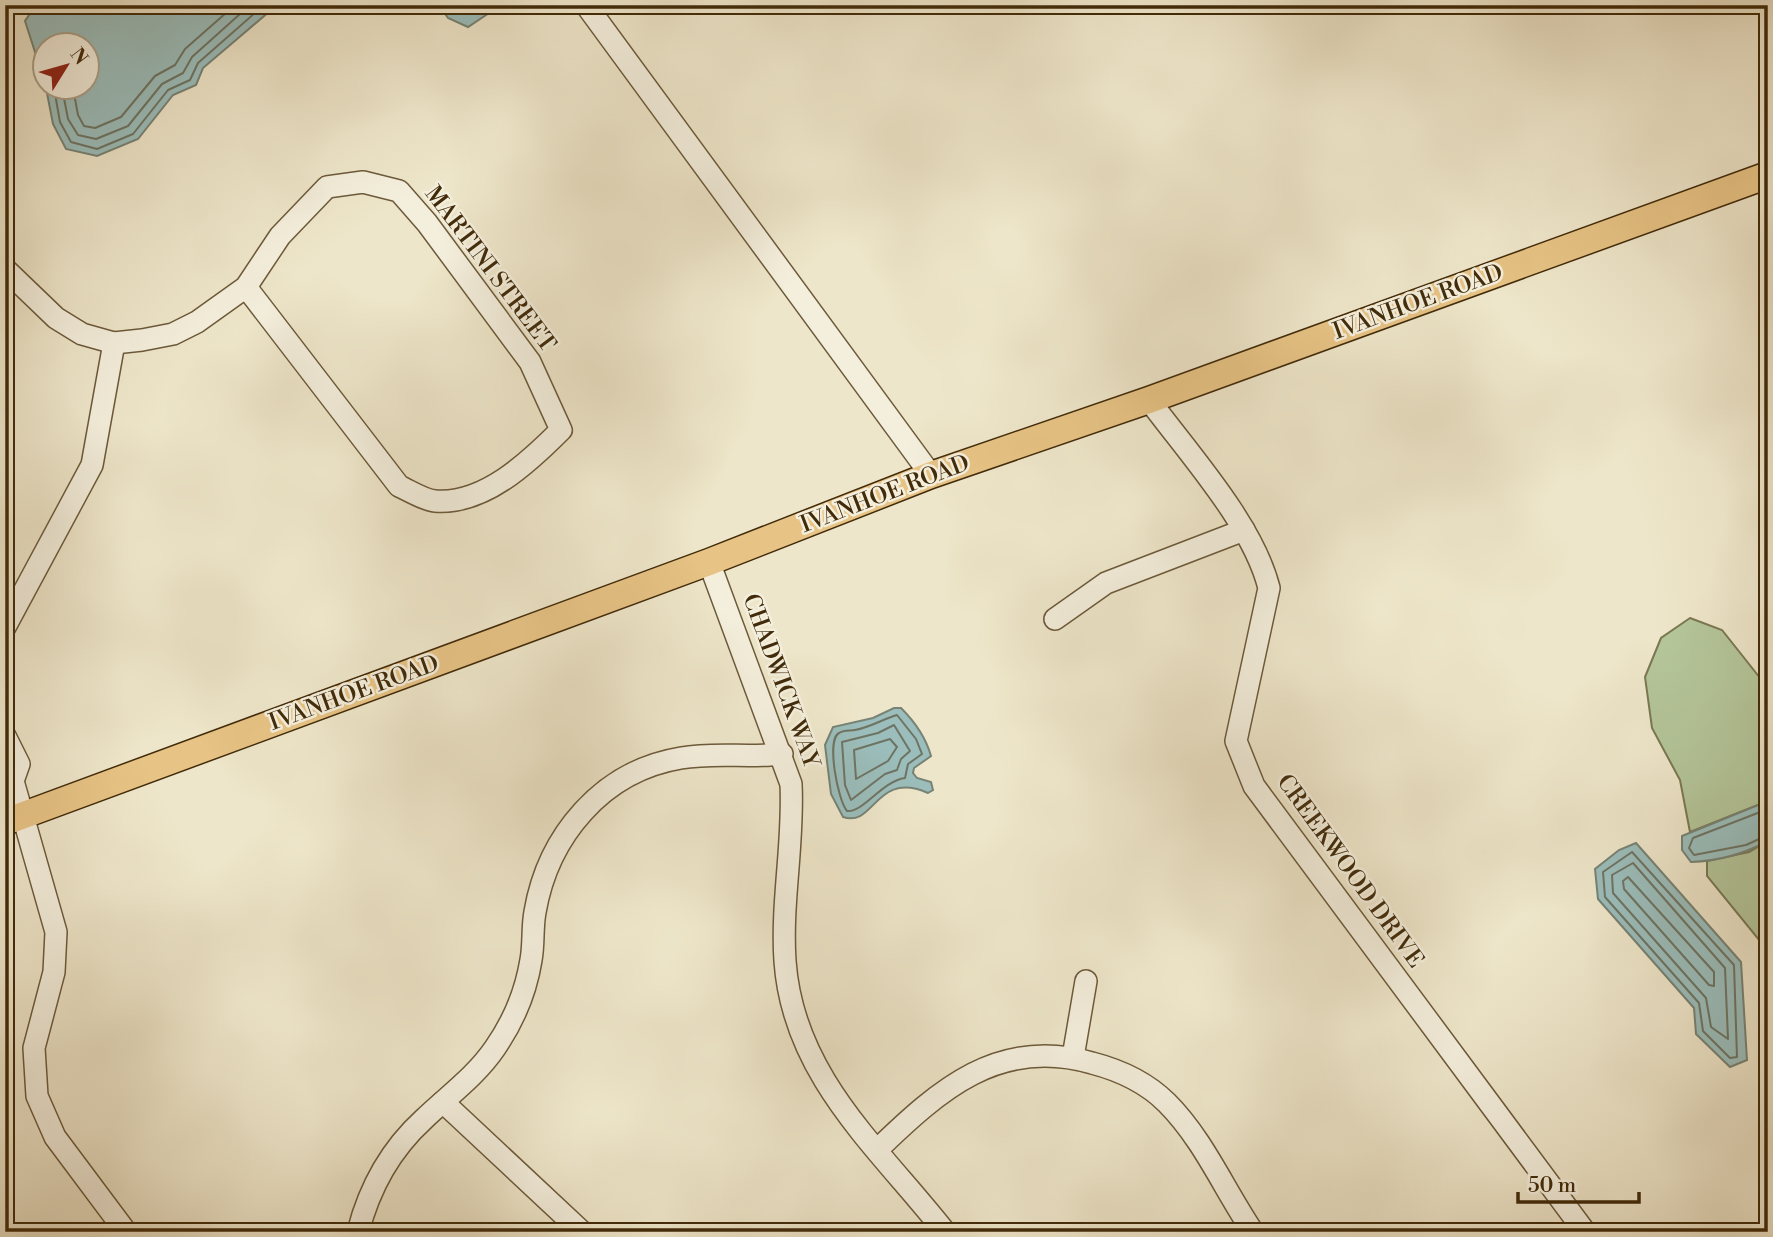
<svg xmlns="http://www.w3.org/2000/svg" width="1773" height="1237" font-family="'Libre Bodoni',serif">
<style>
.green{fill:#b4c69a;stroke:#7a7852;stroke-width:2}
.water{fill:#9bbebc;stroke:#778375;stroke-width:2}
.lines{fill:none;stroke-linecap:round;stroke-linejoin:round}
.shore{stroke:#6e7463;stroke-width:2}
.minor-casing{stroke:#6c5a3a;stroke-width:24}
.major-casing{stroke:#412b0a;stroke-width:29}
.minor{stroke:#f4efdd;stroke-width:21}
.major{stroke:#e7c385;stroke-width:26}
.labels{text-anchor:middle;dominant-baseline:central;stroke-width:5;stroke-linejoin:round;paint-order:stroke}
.street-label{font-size:23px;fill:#412b0a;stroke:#f4efdd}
</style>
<rect width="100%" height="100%" fill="#eee6ca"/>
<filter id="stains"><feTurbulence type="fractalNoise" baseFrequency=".00286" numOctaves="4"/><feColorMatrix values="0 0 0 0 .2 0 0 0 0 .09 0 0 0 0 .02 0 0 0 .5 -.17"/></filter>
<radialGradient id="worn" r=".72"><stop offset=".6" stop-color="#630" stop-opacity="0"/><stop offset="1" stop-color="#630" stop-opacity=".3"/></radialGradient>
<g class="green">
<polygon points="1690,618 1722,630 1768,688 1768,801 1690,832 1680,780 1652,728 1645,677 1661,638"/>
<polygon points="1768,841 1768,951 1707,876 1707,861 1749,852"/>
</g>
<g class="water">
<polygon points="36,5 277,5 203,68 196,85 173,95 138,139 97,156 66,149 53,124 46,88 88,88 88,46 46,46 45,83 25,21"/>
<polygon points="439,5 501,5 468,27 448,18"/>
<path d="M894 708H901C914 721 926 738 931 756L914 768 913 773 917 778 931 782 933 790 928 793C875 770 875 828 843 817L831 794 825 745 833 727 873 718Z"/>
<path d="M1768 801V841C1744 854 1718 861 1691 862L1682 850V836Z"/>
<polygon points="1636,843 1741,962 1747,1060 1730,1067 1696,1034 1694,1008 1598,899 1595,869 1619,850"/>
</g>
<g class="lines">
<g class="shore">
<polyline points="54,88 60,122 71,142 97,149 133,134 168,90 190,80 198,63 264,5"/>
<polyline points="62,88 68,119 78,135 96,139 128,126 162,84 183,73 192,57 250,5"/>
<polyline points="73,88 78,115 84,126 95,128 121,117 155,76 175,65 185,49 235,5"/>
<path d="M897 715 916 739 922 754 908 764 905 778C882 781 863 813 847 811 838 801 826 740 839 733 843 730 851 731 855 730 871 727 883 719 897 715Z"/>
<polygon points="894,725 910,751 901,759 897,770 885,774 851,800 845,785 842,742 878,733"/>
<polygon points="890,739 897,747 888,761 856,779 854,750"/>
<polyline points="1768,809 1693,838 1689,848 1694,855 1746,845 1768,835"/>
<polygon points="1632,852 1734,965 1737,1057 1730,1058 1703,1031 1699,1003 1605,897 1603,872"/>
<polygon points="1633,863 1725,968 1728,1039 1711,1027 1706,998 1613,893 1612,875"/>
<polygon points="1628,877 1714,972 1714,986 1709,985 1624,889 1623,881"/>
</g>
<defs>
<g id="minor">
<polyline points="586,5 931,475"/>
<path d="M5 269 56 318 82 334 114 343 142 340 173 334 197 322 246 287 280 236 327 187 363 182 399 191 427 223 530 362 561 430C529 462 484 505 435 501 424 500 410 491 399 486L246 287"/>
<path d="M1149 400C1189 454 1253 524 1269 588L1236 741 1254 786 1585 1232"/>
<path d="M709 562 791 784C794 843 781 902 785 961 793 1076 878 1147 945 1232"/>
<polyline points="1055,619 1106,583 1244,530"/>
<polyline points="5,627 92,465 114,343"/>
<polyline points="5,736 19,764 13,781"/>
<polyline points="5,774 13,781 56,932 54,972 34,1048 37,1096 55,1137 126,1232"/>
<polyline points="1073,1057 1086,981"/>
<polyline points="443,1102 582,1232"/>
<path d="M877 1150C939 1090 999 1036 1092 1063 1119 1070 1146 1082 1167 1103 1203 1139 1224 1189 1253 1232"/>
<path d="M358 1232C369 1189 391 1149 424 1119 448 1096 476 1076 495 1048 513 1022 526 991 531 960 534 944 532 928 535 912 548 836 602 771 681 758 715 752 748 758 782 754"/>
</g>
<polyline id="major" points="5,822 709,562 931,475 1149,400 1768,175"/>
</defs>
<use href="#minor" class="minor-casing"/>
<use href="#major" class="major-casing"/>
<use href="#minor" class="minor"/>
<use href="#major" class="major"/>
</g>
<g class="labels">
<g class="street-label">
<text transform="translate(490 269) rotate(53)">MARTINI STREET</text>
<text transform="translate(1418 302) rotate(-20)">IVANHOE ROAD</text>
<text transform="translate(885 494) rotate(-21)">IVANHOE ROAD</text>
<text transform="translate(781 681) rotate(70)">CHADWICK WAY</text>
<text transform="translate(354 693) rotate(-20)">IVANHOE ROAD</text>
<text transform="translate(1350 871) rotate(54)">CREEKWOOD DRIVE</text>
</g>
</g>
<rect width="1773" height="1237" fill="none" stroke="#eee6ca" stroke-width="28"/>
<rect x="7" y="7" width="1759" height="1223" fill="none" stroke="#412b0a" stroke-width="3.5"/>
<rect x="14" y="14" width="1745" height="1209" fill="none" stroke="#412b0a" stroke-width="2"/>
<g transform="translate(66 66) rotate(53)"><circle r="33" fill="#f4efdd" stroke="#aca189" stroke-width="2"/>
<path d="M0-5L12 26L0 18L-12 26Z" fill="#8f2418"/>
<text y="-10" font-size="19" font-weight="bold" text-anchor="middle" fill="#412b0a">N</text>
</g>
<path d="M1518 1192v10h121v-10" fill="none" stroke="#412b0a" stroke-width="3.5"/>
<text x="1528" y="1192" font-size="21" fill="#412b0a" stroke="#f4efdd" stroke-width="5" paint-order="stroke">50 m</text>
<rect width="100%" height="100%" filter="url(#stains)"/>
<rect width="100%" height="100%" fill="url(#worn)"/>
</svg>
